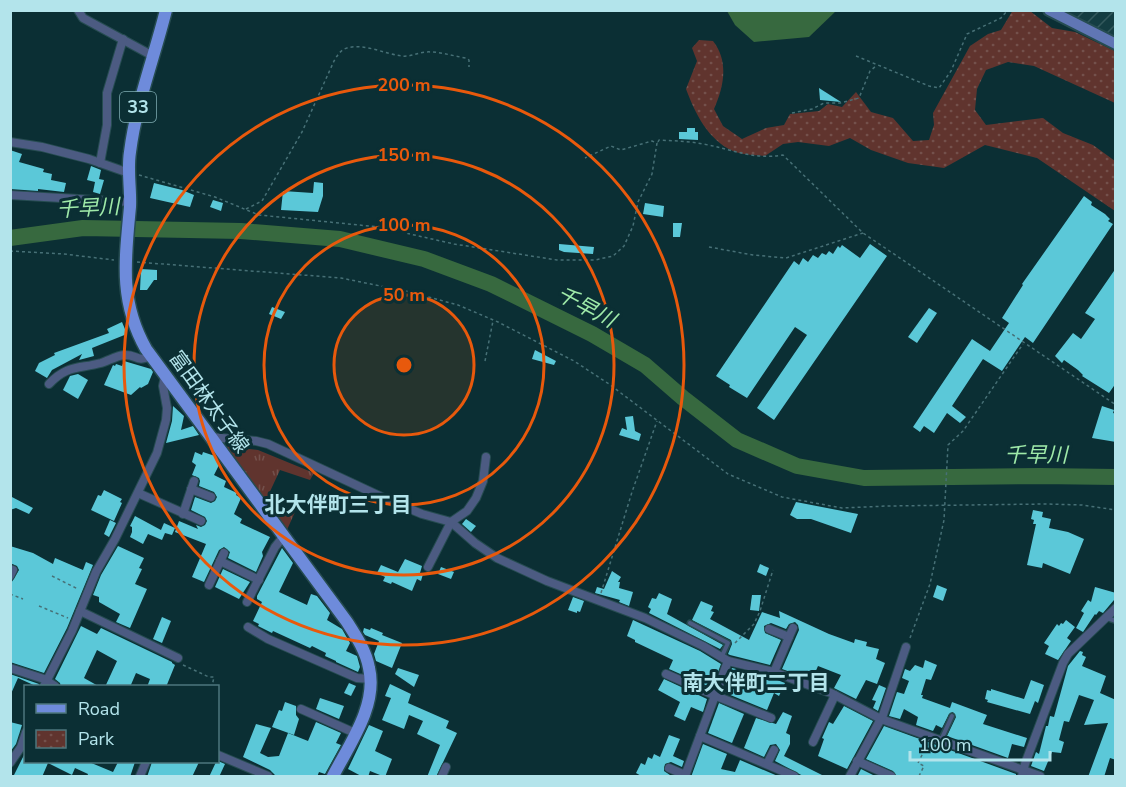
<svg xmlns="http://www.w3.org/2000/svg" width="1126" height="787" font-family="'Nunito Sans','Noto Sans JP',sans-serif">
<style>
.industrial{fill:url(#industrial-furrows)}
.grass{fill:url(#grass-tufts)}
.park{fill:url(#park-dots)}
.water{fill:#37693f}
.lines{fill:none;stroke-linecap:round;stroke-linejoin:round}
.river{stroke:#37693f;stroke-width:16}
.building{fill:#5bc8d8}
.lane-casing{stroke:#264c51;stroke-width:7}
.street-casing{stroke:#264c51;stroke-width:10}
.secondary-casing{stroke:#264c51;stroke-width:14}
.primary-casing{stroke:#264c51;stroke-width:15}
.path{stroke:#477076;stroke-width:1.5;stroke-dasharray:3 3;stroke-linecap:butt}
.lane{stroke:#4c5b82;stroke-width:4}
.street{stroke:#4c5b82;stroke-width:8}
.secondary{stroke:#6076b4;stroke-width:10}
.primary{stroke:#6e8bdb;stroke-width:12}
.ring{fill:none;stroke:#e8590c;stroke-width:3}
.labels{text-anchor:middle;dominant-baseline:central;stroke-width:6;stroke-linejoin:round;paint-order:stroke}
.shield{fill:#0b2f34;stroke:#81aeb4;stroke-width:1.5}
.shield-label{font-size:18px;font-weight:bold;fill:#b3e4eb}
.street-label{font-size:20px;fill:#b3e4eb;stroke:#0b2f34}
.water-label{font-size:21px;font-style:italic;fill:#9feaa9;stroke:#0b2f34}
.neighbourhood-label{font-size:21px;font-weight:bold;fill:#b3e4eb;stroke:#0b2f34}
.centre{fill:#e8590c;stroke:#0b2f34;stroke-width:3}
.ring-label{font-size:18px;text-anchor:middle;font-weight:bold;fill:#e8590c;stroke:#0b2f34;stroke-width:6;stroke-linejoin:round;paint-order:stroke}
</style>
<defs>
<pattern id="industrial-furrows" width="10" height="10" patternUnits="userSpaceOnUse" patternTransform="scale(1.5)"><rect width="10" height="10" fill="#143d42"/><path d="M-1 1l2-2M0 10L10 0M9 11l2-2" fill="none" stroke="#34595d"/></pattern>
<pattern id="grass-tufts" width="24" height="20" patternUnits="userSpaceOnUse" patternTransform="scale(1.5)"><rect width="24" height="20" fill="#60342e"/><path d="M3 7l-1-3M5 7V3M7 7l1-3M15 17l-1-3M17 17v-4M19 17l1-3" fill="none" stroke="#74514c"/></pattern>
<pattern id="park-dots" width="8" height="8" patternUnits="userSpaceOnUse" patternTransform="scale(1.5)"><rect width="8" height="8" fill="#60342e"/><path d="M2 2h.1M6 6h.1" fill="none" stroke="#74514c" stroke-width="1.8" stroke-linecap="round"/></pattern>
</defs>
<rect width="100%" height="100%" fill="#0b2f34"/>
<polygon class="industrial" points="1061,11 1115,11 1115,38"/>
<polygon class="grass" points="222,446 258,450 314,473 310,480 280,470 266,500 295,512 286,532"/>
<path class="park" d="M1013 10 1030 11 1052 28 1075 32 1115 51V103L1034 66 1008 62 986 70 977 89 975 110 986 125 1043 118 1063 133 1093 145 1115 161V211L1037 158 985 145 944 168 908 163 871 150 850 138 829 146 798 142 783 144 765 156C755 155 742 155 733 151 708 140 695 113 686 89L697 61 692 48 699 40 713 41C729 61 724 87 714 109L723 126 742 139 766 128 784 125 790 114 819 111 828 104 842 107 856 92 871 112 893 118 913 141 929 140 934 125 933 113 970 46 988 34 1001 30Z"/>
<polygon class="water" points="727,11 836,11 809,37 754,42 735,25"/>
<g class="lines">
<polyline class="river" points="10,238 83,228 241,231 340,239 424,259 491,284 592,334 645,365 683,398 737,440 797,466 864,478 1040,476 1116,477"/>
</g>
<g class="building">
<polygon points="819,88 841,102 820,100"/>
<polygon points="687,128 695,128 695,132 698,132 698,140 679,139 679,132 687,132"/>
<polygon points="10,150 22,154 19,162 44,169 43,172 52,174 51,180 66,183 64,192 38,189 38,191 10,189"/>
<polygon points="91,166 101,170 99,179 104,180 100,194 93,192 95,182 87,180"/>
<polygon points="314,182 323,183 323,196 318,212 281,210 283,191 313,193"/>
<polygon points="154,183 182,190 194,195 190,207 150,198"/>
<polygon points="1084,196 1092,202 1091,205 1105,214 1110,219 1108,221 1113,224 1033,343 1025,337 1002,371 983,359 952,406 966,417 960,423 947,413 934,433 924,426 920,432 913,427 972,339 990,351 1009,323 1002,318 1023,285 1022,284"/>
<polygon points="213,200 223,203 221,211 210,207"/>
<polygon points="645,203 664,206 663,217 643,214"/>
<polygon points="673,223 682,223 680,237 673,237"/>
<polygon points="559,244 594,247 593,254 564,252 559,250"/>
<polygon points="870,244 887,256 774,420 757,408 807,335 795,327 747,398 729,387 730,385 716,376 794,261 799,265 803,258 808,262 813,255 818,258 822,253 826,255 829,251 833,254 838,246 840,248 842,245 860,258"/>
<polygon points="1116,268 1116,383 1109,393 1082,376 1083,375 1078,370 1064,360 1062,363 1055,356 1073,333 1081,339 1095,319 1085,313"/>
<polygon points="141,269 157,270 157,280 154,280 147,290 140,290"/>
<polygon points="272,307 285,312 281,319 269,314"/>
<polygon points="929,308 937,313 917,343 908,337"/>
<polygon points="122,322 127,334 92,348 94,356 79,360 82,354 52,370 47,378 35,371 39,363 55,355 54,353 109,333 107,329"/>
<polygon points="535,350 556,361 554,365 532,359"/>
<polygon points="124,361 151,369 153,372 148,384 141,388 140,387 131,395 104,385 113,365 115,366 116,364 122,366"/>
<polygon points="78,374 88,380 78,399 63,390 70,376"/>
<polygon points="173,406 184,416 181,430 193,426 199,435 166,443 172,421"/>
<polygon points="1102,406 1114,410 1113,413 1116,414 1116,442 1092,438"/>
<polygon points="633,416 635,431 641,434 639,441 619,435 622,428 627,430 625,417"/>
<polygon points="195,452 202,455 203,452 215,456 219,465 214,475 226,481 224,487 237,493 236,495 241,498 234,514 242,519 240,523 270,537 262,552 263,556 256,572 228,558 230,552 224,547 219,550 204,582 192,577 206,544 175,532 179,521 198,529 196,525 201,527 205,525 207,521 205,517 191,510 195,497 211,503 215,501 217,497 214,492 199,486 200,481 199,478 192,475 196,465 192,462"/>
<polygon points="104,490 122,499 120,502 122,503 114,521 91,510 98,495 101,496"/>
<polygon points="10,496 33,508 29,514 16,508 10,510"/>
<polygon points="796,502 858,514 851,533 811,519 797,519 790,515"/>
<polygon points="1033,510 1043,512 1042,517 1051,519 1049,528 1068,532 1084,539 1070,574 1043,563 1042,568 1027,565 1036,524 1033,524 1034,520 1031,519"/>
<polygon points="135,516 161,530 164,523 175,528 172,535 165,533 162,540 148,534 143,544 130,537 132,532 132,527 130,526"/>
<polygon points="466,519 476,526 471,532 462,524"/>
<polygon points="110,520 116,523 109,537 104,534"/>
<polygon points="10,546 33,553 53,564 55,558 83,570 86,562 93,565 67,628 44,673 10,662 10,585 19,570 17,566 10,563"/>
<polygon points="118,546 144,558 139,568 142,569 135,584 147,589 130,628 116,622 120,614 99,602 99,597 93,595 101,575"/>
<polygon points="282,548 293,563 279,592 307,605 311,594 317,596 330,613 327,620 342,629 350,643 346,651 357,656 360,667 358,672 336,662 336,661 325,656 326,653 312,646 310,648 273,631 272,633 258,626 259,624 253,621 262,602 257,599 257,596"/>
<polygon points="405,559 422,566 420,573 423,574 421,581 417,579 412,591 392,582 391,584 383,581 385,577 377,573 381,565 398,572"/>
<polygon points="760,564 769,568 766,576 757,572"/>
<polygon points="441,567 454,572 451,579 438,574"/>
<polygon points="223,569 250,582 239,599 215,587"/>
<polygon points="612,571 621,577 618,582 620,582 619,588 633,592 629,606 619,602 620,600 595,593 597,587 604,589"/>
<polygon points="937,585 947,589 943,601 933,597"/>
<polygon points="1095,587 1116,593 1116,601 1114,600 1103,613 1099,611 1096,615 1095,614 1083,632 1076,628 1084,613 1081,611 1088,600 1091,602"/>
<polygon points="659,593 672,599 667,614 723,645 720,649 649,613 651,609 648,607 652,598 656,599"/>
<polygon points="752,595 761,595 759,611 750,610"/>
<polygon points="573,597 584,601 580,612 577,611 577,613 568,610"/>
<polygon points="701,601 713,606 711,611 714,612 710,619 749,640 762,612 780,618 779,611 829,634 854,643 855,639 867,642 866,646 879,649 876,659 885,663 877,684 866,680 856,699 834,688 841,675 818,666 814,675 812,674 810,679 782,669 799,630 798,625 795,622 789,624 786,629 771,623 764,626 765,633 781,640 770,665 730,655 728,654 732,644 731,640 692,620"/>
<polygon points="162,617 171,621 162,643 153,639"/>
<polygon points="633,620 700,651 721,664 712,688 669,669 673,660 635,642 635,640 627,636"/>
<polygon points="1066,620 1075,627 1067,638 1071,641 1058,660 1045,654 1049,646 1044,643 1057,624 1059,626 1061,623 1063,624"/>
<polygon points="81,626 97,634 101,628 172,662 172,663 175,665 166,687 147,687 150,679 136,673 130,687 105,687 117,661 97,650 84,678 100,687 61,687 60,683 55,679"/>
<polygon points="364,628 370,630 371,628 383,633 382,635 402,643 392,668 376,661 374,654 379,641 365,635 363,632"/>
<polygon points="1080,651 1083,652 1082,655 1086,657 1082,666 1106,676 1100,693 1116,700 1116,760 1110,758 1104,777 1088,777 1108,723 1084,725 1094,700 1079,695 1069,722 1064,721 1059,740 1064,742 1061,753 1052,752 1044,771 1031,766 1036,752 1039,754 1046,726 1048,726 1050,716 1054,717 1068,666"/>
<polygon points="925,660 937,665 931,680 926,679 921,695 923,695 922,698 950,708 952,702 987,715 983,724 1027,738 1024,747 1012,744 1008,758 947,736 956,717 953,712 949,714 942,728 936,725 933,731 916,725 918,717 904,709 900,719 889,716 897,692 904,694 909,681 902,678 905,669 910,671 915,665 923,668"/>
<polygon points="398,668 419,675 414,687 395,674"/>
<polygon points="732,668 772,678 785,683 779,696 774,693 767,710 723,692"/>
<polygon points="10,674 39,684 38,687 18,678 10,696"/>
<polygon points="664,679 707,699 703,712 691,707 685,721 674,716 680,702 658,690"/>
<polygon points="1031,680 1044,685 1038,703 1035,701 1030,714 987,702 988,700 985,699 987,690 991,691 991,689 1024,699"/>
<polygon points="349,683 356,686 351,696 344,693"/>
<polygon points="390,684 411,694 408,703 449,721 446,728 457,733 436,777 427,777 440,745 417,734 423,721 409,715 404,729 382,720 391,698 385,696"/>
<polygon points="879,685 886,688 878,711 873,708 876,701 872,700"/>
<polygon points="320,698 344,706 339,719 316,709"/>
<polygon points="285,702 296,706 296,715 299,719 294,735 272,727 279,710 282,711"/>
<polygon points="719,703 744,714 732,743 708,733"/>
<polygon points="844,706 873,721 847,769 818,756 824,739 822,738 829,722 833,724"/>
<polygon points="783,712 792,716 786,733 790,735 790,744 784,756 826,777 805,777 775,761 780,750 776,744 770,745 764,757 744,748 756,718 776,724"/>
<polygon points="10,722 22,725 16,744 10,752"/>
<polygon points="316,722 341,733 336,743 341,745 325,774 319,772 317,777 277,777 270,770 243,757 256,724 271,728 260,753 268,757 279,756 288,733 308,741"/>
<polygon points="369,725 383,731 375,751 392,759 385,777 370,771 368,777 363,777 348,769"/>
<polygon points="884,726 1016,774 1016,777 897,777 893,771 866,759"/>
<polygon points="669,735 680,739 673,756 684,761 682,767 671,762 665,764 664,771 673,777 643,777 636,773 641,763 645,765 648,757 652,759 654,754 660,757"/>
<polygon points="703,744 727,754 721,769 735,772 740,760 780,777 691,777"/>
<polygon points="26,751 26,762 89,762 113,772 118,762 135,762 130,777 87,777 88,774 75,768 72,775 48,763 42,777 13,777"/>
<polygon points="218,761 225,764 219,777 209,777 216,762"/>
<polygon points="152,762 199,762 192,777 147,777"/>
<polygon points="861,769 877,777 857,777"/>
</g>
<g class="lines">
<defs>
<g id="lane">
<polyline points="1107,618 1116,621"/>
<polyline points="690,623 728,643 722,656"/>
<polyline points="941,740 952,716"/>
</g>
<g id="street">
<polyline points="78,10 83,18 153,56"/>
<polyline points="10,142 42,147 89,159 129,173"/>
<polyline points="100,163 107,125 107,93 123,39"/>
<polyline points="10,195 130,202"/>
<path d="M49 384C67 365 78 369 101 363 108 361 116 356 124 355 137 354 136 363 151 356"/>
<polyline points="210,437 256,441 268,444 386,499 422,514 451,522 475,543 497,558 547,581 645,618 703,646 728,661 774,672 814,687 831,693 881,719 1040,776"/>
<polyline points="191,489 211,497"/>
<polyline points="138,493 201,521"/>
<polyline points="183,514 194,481"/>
<polyline points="220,561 259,580"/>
<polyline points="428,567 451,522 467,511 476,498 483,481 486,457"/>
<polyline points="10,569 13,570 10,576"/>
<polyline points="209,585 224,553"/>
<polyline points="247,602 275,547 284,536"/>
<polyline points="80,611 178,658"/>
<polyline points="248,627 268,639 357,678 370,679"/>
<polyline points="769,629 789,637 774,672"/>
<polyline points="789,637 793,628"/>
<polyline points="10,668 44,679 55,686"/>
<polyline points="666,674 716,696 771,718"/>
<polyline points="44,686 72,631 96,572 115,539 157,453 166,420 167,408 163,386 165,376"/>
<polyline points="301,709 355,733"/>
<polyline points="700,736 794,776"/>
<polyline points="813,742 835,695"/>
<polyline points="218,755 268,776"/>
<polyline points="857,761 891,776"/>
<polyline points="10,763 21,747 26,732"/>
<polyline points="767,764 774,750"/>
<polyline points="669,768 685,775"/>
<polyline points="140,776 146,762"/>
<polyline points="442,776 446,767"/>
<polyline points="685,776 728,661"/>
<polyline points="850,776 883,715 906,647"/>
<polyline points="1022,776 1025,764 1063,663 1068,654 1116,608"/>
</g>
<polyline id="secondary" points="1049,10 1116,44"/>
<path id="primary" d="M166 10C154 58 136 104 130 152 127 171 131 189 130 207 125 260 119 301 146 349L347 622C356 636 366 651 369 668 378 705 349 745 333 776"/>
</defs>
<use href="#lane" class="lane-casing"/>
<use href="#street" class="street-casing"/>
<use href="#secondary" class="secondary-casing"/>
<use href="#primary" class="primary-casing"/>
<g class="path">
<polyline points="856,56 929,86 939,88 951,71 967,34 1001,18 1008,10"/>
<polyline points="792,113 812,109 824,103 840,103 859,98 870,71 876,66"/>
<path d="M658 142 659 140C674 141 688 141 703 144 732 149 752 160 783 155L863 233 1116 405"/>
<polyline points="139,175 215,197 259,215 379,227 454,244 557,260 595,260 613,256 624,246 633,226 638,202 652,174 657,143 652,141 621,150 611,146 585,158"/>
<path d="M246 209 262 201 302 132 334 61C337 56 340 50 347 48 364 43 385 54 402 56 410 57 417 53 425 52 439 51 452 56 466 58L469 60V67"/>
<polyline points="709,247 753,255 786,258 863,233"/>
<polyline points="10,251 64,254 114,260"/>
<polyline points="137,262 341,278 410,292 458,305 498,322 574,361 609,384 728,474 782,497 842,508 887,506 1046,504 1082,505 1116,510"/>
<polyline points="485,361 493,321"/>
<polyline points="52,576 78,589"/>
<polyline points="601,593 632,492 657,421"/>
<polyline points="10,594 23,599"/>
<polyline points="39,606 68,618"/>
<polyline points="910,638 930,584 944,520 948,445 963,431 1023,344"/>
<polyline points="735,643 754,624 760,611 773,570"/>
<polyline points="183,665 209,677 214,677 212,686"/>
<polyline points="919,776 924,766 918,763 927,745"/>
</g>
<use href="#lane" class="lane"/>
<use href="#street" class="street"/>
<use href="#secondary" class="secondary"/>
<use href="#primary" class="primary"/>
</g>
<circle cx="404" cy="365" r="70" fill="#e8590c" fill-opacity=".12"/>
<g class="ring">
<circle cx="404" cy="365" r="70"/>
<circle cx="404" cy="365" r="140"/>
<circle cx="404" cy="365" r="210"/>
<circle cx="404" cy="365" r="280"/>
</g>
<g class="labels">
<rect class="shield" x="120" y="92" width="36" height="30" rx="4.5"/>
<g class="shield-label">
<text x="138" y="107">33</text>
</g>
<g class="street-label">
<text transform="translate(209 402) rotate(54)">富田林太子線</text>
</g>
<g class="water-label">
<text transform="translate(88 208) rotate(-3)">千早川</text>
<text transform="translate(586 307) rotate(28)">千早川</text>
<text x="1036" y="455">千早川</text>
</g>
<g class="neighbourhood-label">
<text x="338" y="505">北大伴町三丁目</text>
<text x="756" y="683">南大伴町二丁目</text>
</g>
</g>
<circle cx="404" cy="365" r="9" class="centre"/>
<g class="ring-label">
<text x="404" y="91">200 m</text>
<text x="404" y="161">150 m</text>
<text x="404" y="231">100 m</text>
<text x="404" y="301">50 m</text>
</g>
<rect width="1126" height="787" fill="none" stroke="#b3e4eb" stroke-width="24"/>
<rect x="24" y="685" width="195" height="78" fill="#0b2f34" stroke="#4e777d" stroke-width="1.5"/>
<rect x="36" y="704" width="30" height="9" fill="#6e8bdb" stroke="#4e777d" stroke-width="1.5"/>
<text x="78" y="715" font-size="18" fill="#b3e4eb">Road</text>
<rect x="36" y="730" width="30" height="18" fill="url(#park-dots)" stroke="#4e777d" stroke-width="1.5"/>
<text x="78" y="745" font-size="18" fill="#b3e4eb">Park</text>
<path d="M910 751v9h140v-9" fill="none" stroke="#b3e4eb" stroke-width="3"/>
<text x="919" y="751" font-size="18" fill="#b3e4eb" stroke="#0b2f34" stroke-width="4.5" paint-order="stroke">100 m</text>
</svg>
